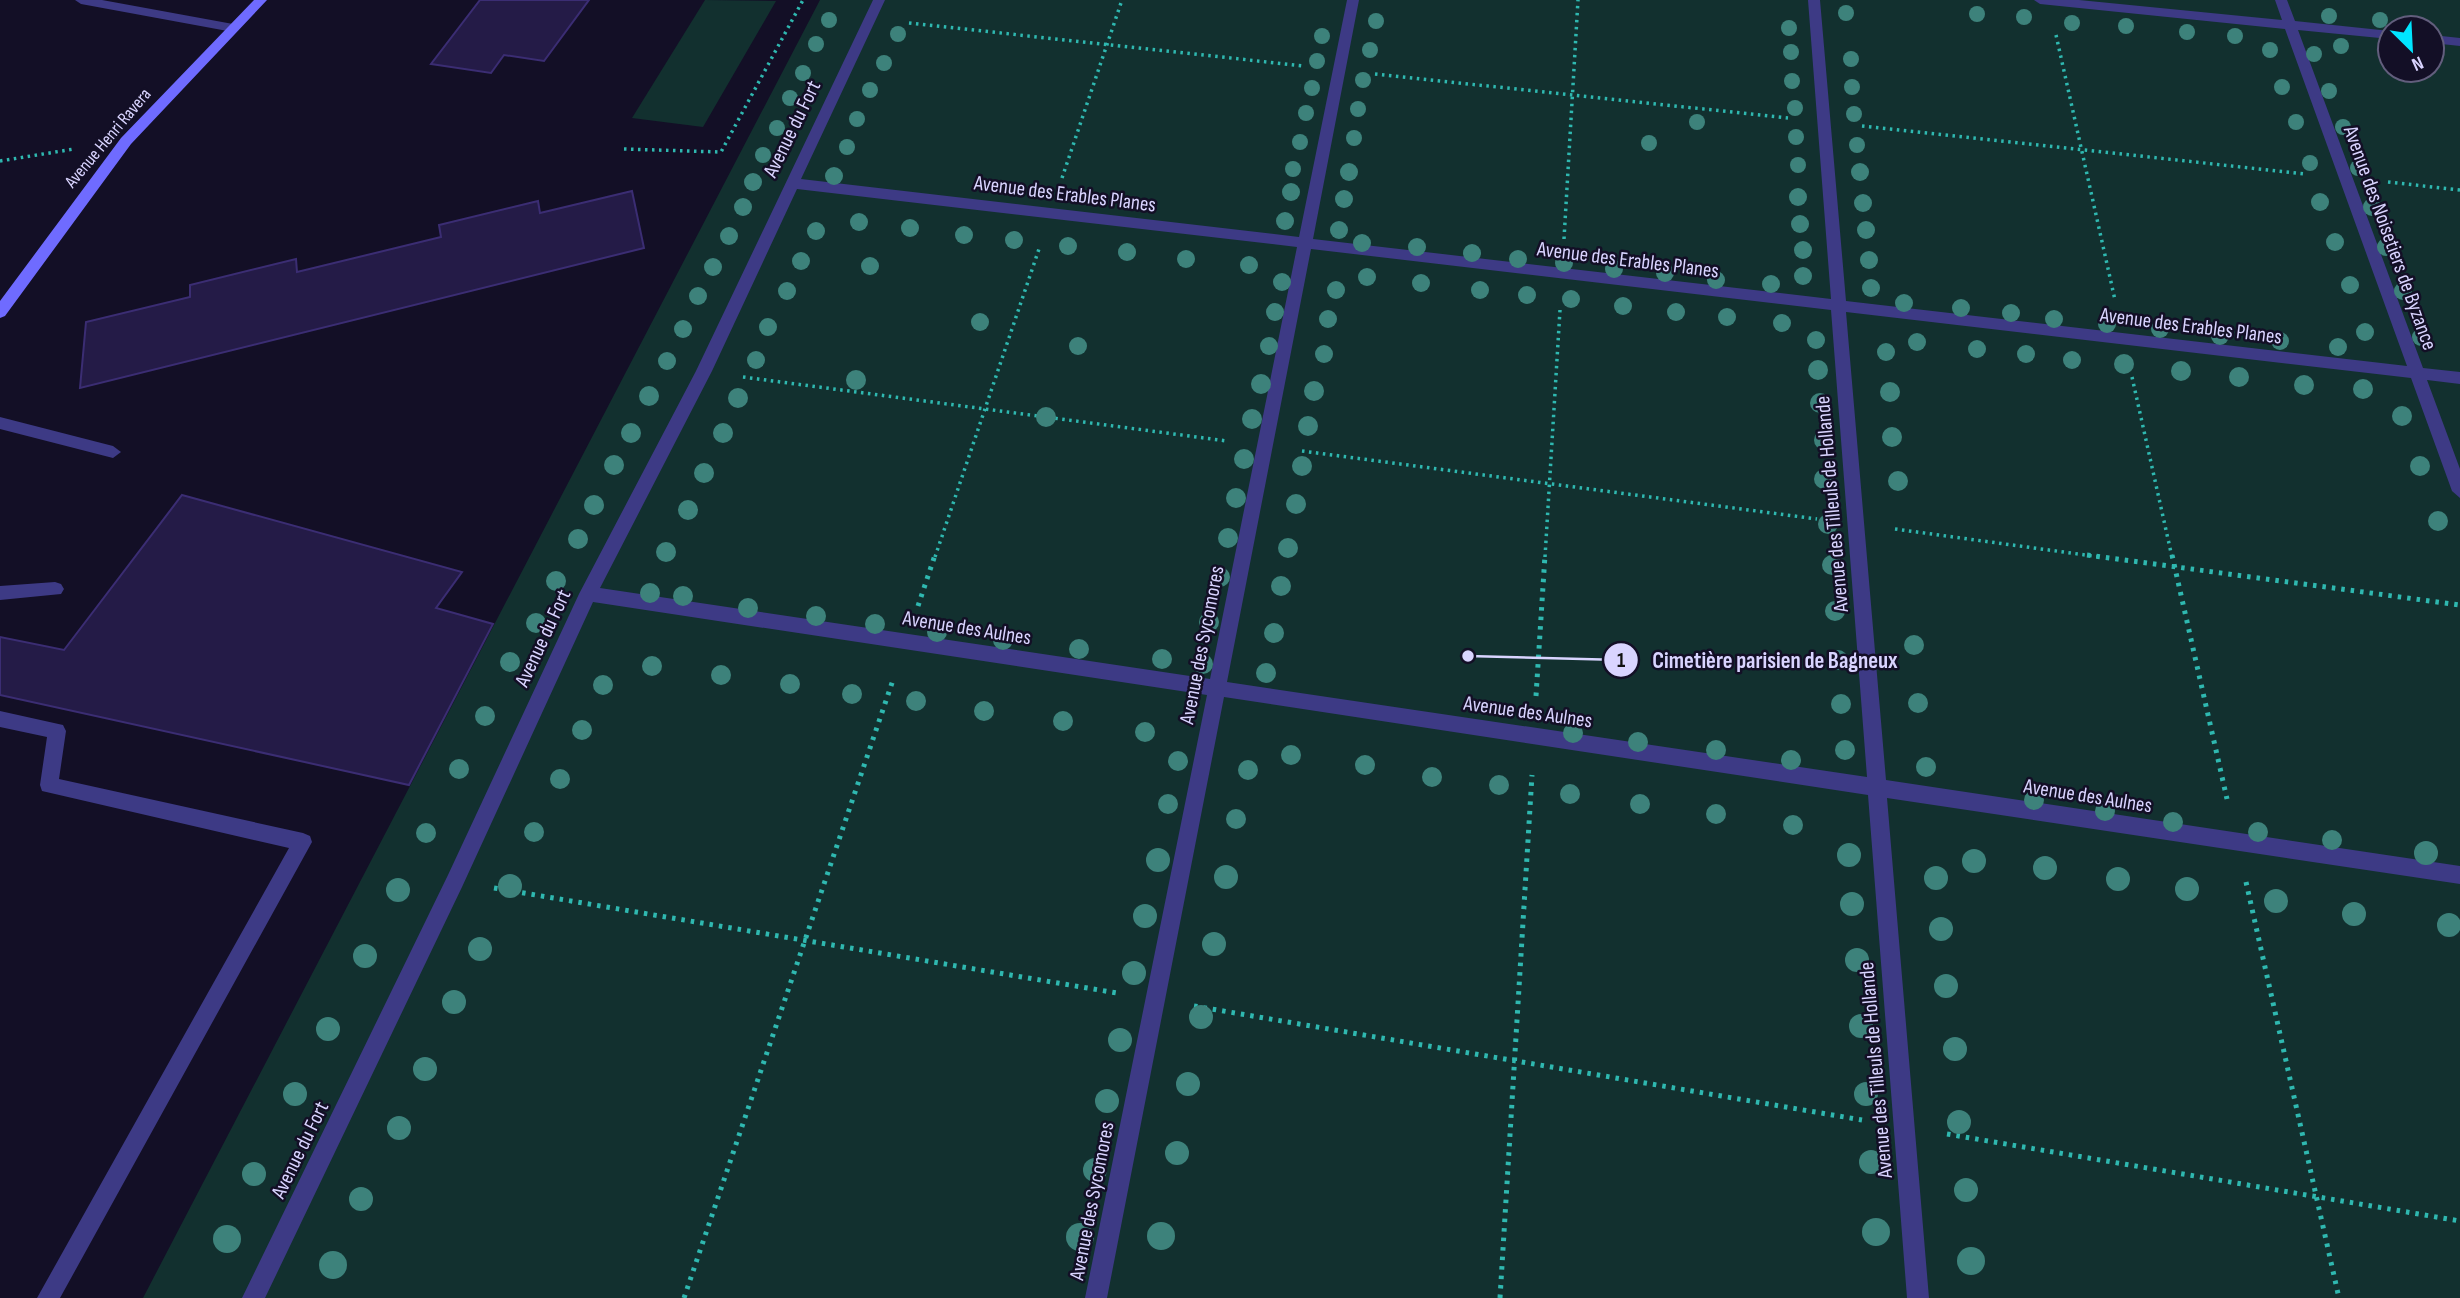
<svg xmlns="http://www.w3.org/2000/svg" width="2460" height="1298" font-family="'Sofia Sans Condensed',sans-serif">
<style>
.green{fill:#12302f;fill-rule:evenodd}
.building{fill:#241b47;stroke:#3b2d73;stroke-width:2}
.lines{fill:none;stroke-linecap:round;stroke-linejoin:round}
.path-far1{stroke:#2fb8b0;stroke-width:3.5;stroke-dasharray:2.5 4.5;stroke-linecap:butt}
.path{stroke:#2fb8b0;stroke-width:5;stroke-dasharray:3.5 6;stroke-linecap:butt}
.lane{fill:#3d3a85;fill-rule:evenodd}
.secondary{fill:#6f6bff;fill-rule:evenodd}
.tree{fill:#3d827b}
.labels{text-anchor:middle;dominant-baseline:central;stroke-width:5;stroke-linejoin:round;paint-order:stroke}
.far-street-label{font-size:18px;fill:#d9d4ff;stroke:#130f26}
.street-label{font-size:21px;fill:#d9d4ff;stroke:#130f26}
.leader{fill:none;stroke:#d9d4ff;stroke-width:2.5}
.callout-dot{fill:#d9d4ff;stroke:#130f26;stroke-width:2.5}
.mark-label{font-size:21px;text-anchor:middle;font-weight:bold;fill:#111}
.callout-label{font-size:23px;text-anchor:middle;font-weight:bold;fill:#d9d4ff;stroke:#130f26;stroke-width:5;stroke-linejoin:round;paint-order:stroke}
</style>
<rect width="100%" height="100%" fill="#130f26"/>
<g class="green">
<polygon points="705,0 776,1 703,127 632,118"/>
<path d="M820 0H2460V1298H143ZM2390 28H2432V70H2390Z"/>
</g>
<g class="building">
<polygon points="480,0 589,0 544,61 504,55 491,73 431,64"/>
<polygon points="632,191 644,248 80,388 86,322 190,297 190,285 296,259 297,272 441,237 439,225 538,201 540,213"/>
<polygon points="182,495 462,572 436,608 493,624 409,785 0,695 0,637 64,650"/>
</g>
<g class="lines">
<g class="path-far1">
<polyline points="909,23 1304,66"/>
<polyline points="2056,35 2115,300"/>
<polyline points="1375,74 1788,118"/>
<polyline points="1862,126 2306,174"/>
<polyline points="624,149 721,152 803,0"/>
<polyline points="0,161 74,149"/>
<polyline points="1062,178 1122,0"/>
<polyline points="2388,182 2460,190"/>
<polyline points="1564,239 1578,0"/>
<polyline points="743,377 1227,441"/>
<polyline points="2132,377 2172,557"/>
<polyline points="1302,451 1817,519"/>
<polyline points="1895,529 2100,557"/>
<polyline points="935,557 1040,246"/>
<polyline points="1545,557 1560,310"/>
</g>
<g class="path">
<polyline points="2087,555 2460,605"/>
<polyline points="2172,555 2227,799"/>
<polyline points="918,606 935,555"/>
<polyline points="1536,696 1545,555"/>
<polyline points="2246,882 2339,1298"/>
<polyline points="494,888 1117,993"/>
<polyline points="1194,1006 1862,1120"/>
<polyline points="1947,1134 2460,1221"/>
<polyline points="684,1298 894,677"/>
<polyline points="1500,1298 1532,775"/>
</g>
<g class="lane">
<polygon points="75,0 102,0 233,24 239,28 233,32 81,4"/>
<path d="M873 0H885L801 179 1299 237 1347 0H1359L1313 239 1831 299 1808 0H1820L1846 301 2407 366 2285 29 2040 4 2034 0H2079L2282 20 2275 0H2287L2295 21 2390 31V39L2298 30 2423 368 2460 372V384L2427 380 2460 469V498L2452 491 2411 378 1846 312 1886 780 2460 866V884L1887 798 1929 1298H1907L1868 795 1224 697 1107 1298H1085L1207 695 593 602 462 887 265 1298H242L448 875 579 594 696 371ZM797 189 1297 247 1210 679 600 588 712 371ZM1311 249 1831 310 1867 777 1227 682Z"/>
<polygon points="2432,35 2460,38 2460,46 2432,43"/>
<polygon points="0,417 113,446 121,452 113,458 0,429"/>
<polygon points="55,582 61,584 64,589 61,594 0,600 0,586"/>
<polygon points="0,711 63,725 66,731 59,779 303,833 310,836 312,842 60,1298 37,1298 289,848 42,791 40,785 47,737 0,727"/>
</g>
<polygon class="secondary" points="254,0 267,0 131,144 5,316 0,318 0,301 121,138"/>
</g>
<g class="tree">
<circle cx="1846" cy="13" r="8"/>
<circle cx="1977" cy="14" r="8"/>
<circle cx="2329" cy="16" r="8"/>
<circle cx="2024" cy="17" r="8"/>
<circle cx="829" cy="20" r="8"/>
<circle cx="2380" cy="20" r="8"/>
<circle cx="1376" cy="21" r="8"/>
<circle cx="2072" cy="23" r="8"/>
<circle cx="2126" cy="26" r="8"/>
<circle cx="1789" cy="28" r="8"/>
<circle cx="2187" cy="32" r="8"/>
<circle cx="898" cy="34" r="8"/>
<circle cx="1322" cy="36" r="8"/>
<circle cx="2235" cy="36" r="8"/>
<circle cx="816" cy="44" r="8"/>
<circle cx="2341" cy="46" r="8"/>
<circle cx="1370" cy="50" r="8"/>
<circle cx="2270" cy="50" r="8"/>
<circle cx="1791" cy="52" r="8"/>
<circle cx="2314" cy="54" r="8"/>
<circle cx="1851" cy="59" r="8"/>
<circle cx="1317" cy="61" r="8"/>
<circle cx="884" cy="63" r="8"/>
<circle cx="803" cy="73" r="8"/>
<circle cx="1363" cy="80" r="8"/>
<circle cx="1792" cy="81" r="8"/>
<circle cx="1852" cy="87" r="8"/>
<circle cx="2282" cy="87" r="8"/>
<circle cx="1312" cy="88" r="8"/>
<circle cx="870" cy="90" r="8"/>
<circle cx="2329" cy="91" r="8"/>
<circle cx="790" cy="98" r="8"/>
<circle cx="1795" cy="108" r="8"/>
<circle cx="1358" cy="109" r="8"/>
<circle cx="1306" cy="113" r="8"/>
<circle cx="1854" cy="114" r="8"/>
<circle cx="857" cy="119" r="8"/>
<circle cx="1697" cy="122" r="8"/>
<circle cx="2296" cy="122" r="8"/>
<circle cx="2343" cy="127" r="8"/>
<circle cx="777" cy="128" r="8"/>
<circle cx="1796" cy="137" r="8"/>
<circle cx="1354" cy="138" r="8"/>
<circle cx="1300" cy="142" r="8"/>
<circle cx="1649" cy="143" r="8"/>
<circle cx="1857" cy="145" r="8"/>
<circle cx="847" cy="147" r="8"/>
<circle cx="763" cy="155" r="8"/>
<circle cx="2310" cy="163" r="8"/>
<circle cx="1798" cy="165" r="8"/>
<circle cx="2358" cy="168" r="8"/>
<circle cx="1293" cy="169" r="8"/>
<circle cx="1349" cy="172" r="9"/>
<circle cx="1860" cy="172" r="9"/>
<circle cx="834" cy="176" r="9"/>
<circle cx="753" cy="182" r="9"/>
<circle cx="1291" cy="192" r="9"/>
<circle cx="1798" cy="197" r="9"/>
<circle cx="1344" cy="199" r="9"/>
<circle cx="2320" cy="202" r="9"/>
<circle cx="1863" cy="203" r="9"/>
<circle cx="743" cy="207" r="9"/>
<circle cx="2372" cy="207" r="9"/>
<circle cx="1285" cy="221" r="9"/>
<circle cx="859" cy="222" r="9"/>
<circle cx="1800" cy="224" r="9"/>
<circle cx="910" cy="228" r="9"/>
<circle cx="1339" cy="230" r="9"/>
<circle cx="1866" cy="230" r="9"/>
<circle cx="816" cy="231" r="9"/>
<circle cx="964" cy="235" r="9"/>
<circle cx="729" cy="236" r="9"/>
<circle cx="1014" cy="240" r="9"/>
<circle cx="2335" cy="242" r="9"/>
<circle cx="1362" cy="243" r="9"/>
<circle cx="1068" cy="246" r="9"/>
<circle cx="1417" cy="247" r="9"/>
<circle cx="2386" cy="247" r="9"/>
<circle cx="1803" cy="250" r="9"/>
<circle cx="1127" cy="252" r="9"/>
<circle cx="1472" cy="253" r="9"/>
<circle cx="1186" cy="259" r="9"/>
<circle cx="1518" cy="259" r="9"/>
<circle cx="1869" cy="260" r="9"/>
<circle cx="801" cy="261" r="9"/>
<circle cx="1564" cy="263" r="9"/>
<circle cx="1249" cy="265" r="9"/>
<circle cx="870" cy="266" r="9"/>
<circle cx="713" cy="267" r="9"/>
<circle cx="1614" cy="269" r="9"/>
<circle cx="1665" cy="273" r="9"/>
<circle cx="1803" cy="276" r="9"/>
<circle cx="1367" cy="277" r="9"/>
<circle cx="1716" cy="280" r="9"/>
<circle cx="1282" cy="282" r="9"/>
<circle cx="1421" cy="283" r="9"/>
<circle cx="1771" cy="284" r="9"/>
<circle cx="2350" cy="285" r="9"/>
<circle cx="1871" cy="288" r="9"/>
<circle cx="1336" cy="290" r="9"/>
<circle cx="1480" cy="290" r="9"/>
<circle cx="787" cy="291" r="9"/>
<circle cx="2403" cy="291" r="9"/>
<circle cx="1527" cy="295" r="9"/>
<circle cx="698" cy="296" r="9"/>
<circle cx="1571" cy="299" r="9"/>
<circle cx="1904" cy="303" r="9"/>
<circle cx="1623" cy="306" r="9"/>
<circle cx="1961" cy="308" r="9"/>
<circle cx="1275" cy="312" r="9"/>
<circle cx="1676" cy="312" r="9"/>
<circle cx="2011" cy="313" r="9"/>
<circle cx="1727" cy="317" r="9"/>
<circle cx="1328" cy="319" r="9"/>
<circle cx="2054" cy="319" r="9"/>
<circle cx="980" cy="322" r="9"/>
<circle cx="1782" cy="323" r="9"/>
<circle cx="2107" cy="324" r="9"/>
<circle cx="768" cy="327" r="9"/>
<circle cx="683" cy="329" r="9"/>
<circle cx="2160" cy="329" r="9"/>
<circle cx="2365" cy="332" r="9"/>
<circle cx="2220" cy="336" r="9"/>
<circle cx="2421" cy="337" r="9"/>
<circle cx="1816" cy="340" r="9"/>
<circle cx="2280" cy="341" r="9"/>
<circle cx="1917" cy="342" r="9"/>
<circle cx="1078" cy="346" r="9"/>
<circle cx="1269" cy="346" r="9"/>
<circle cx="2338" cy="347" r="9"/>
<circle cx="1977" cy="349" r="9"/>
<circle cx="1886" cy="352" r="9"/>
<circle cx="1324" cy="354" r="9"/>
<circle cx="2026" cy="354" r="9"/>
<circle cx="756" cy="360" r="9"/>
<circle cx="2072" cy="360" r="9"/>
<circle cx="667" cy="361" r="9"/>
<circle cx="2124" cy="364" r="10"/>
<circle cx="1818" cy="370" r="10"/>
<circle cx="2181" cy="371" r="10"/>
<circle cx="2239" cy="377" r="10"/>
<circle cx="856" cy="380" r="10"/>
<circle cx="1261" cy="384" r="10"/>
<circle cx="2304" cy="385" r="10"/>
<circle cx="2363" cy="389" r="10"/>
<circle cx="1314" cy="391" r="10"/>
<circle cx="1890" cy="392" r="10"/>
<circle cx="649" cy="396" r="10"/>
<circle cx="738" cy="398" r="10"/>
<circle cx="1820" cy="403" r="10"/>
<circle cx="2402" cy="416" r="10"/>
<circle cx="1046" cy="417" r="10"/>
<circle cx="1252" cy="419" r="10"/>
<circle cx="1308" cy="426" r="10"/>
<circle cx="631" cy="433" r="10"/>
<circle cx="723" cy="433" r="10"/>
<circle cx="1892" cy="437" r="10"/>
<circle cx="1824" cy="440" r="10"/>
<circle cx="1244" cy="459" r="10"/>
<circle cx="614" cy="465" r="10"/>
<circle cx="1302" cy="466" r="10"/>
<circle cx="2420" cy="466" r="10"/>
<circle cx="704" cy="473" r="10"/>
<circle cx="1824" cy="479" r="10"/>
<circle cx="1898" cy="481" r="10"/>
<circle cx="1236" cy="498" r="10"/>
<circle cx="1296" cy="504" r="10"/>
<circle cx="594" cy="505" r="10"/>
<circle cx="688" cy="510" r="10"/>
<circle cx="2438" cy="521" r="10"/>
<circle cx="1828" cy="524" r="10"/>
<circle cx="1228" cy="538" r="10"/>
<circle cx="578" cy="539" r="10"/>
<circle cx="1288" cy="548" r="10"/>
<circle cx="666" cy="552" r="10"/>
<circle cx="1832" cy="565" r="10"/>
<circle cx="1220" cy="577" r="10"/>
<circle cx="556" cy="581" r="10"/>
<circle cx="1281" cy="586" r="10"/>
<circle cx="650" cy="593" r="10"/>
<circle cx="683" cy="596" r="10"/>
<circle cx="748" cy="608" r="10"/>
<circle cx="1835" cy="611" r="10"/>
<circle cx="816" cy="616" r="10"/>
<circle cx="1209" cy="622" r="10"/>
<circle cx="536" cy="623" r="10"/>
<circle cx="875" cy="624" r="10"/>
<circle cx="937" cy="632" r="10"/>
<circle cx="1274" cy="633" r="10"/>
<circle cx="1003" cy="640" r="10"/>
<circle cx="1914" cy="645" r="10"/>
<circle cx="1079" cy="649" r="10"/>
<circle cx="1162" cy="659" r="10"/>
<circle cx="1838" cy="660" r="10"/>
<circle cx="510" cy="662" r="10"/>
<circle cx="1203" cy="664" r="10"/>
<circle cx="652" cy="666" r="10"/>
<circle cx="1266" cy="673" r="10"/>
<circle cx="721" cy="675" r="10"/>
<circle cx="790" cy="684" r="10"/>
<circle cx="603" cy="685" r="10"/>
<circle cx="852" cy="694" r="10"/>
<circle cx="916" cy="701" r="10"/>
<circle cx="1918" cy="703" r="10"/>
<circle cx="1841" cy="704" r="10"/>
<circle cx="984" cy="711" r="10"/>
<circle cx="485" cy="716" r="10"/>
<circle cx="1063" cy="721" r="10"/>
<circle cx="582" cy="730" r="10"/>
<circle cx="1145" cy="732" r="10"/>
<circle cx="1573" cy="733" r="10"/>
<circle cx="1638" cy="742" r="10"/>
<circle cx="1716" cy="750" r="10"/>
<circle cx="1845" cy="750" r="10"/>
<circle cx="1291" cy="755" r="10"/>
<circle cx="1791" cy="760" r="10"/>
<circle cx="1178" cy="761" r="10"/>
<circle cx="1365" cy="765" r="10"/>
<circle cx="1926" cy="767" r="10"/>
<circle cx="459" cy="769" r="10"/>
<circle cx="1248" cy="770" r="10"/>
<circle cx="1432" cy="777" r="10"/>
<circle cx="560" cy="779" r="10"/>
<circle cx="1499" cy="785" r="10"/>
<circle cx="1570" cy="794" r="10"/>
<circle cx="2034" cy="800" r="10"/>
<circle cx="1168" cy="804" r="10"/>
<circle cx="1640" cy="804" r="10"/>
<circle cx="2105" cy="811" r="10"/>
<circle cx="1716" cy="814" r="10"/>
<circle cx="1236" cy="819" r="10"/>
<circle cx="2173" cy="822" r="10"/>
<circle cx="1793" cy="825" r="10"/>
<circle cx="534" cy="832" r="10"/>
<circle cx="2258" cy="832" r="10"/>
<circle cx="426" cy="833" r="10"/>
<circle cx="2332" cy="840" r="10"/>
<circle cx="2426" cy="853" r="12"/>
<circle cx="1849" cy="855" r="12"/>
<circle cx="1158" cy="860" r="12"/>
<circle cx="1974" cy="861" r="12"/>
<circle cx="2045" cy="868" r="12"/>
<circle cx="1226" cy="877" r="12"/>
<circle cx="1936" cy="878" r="12"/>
<circle cx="2118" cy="879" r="12"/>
<circle cx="510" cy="886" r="12"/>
<circle cx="2187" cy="889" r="12"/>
<circle cx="398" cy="890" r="12"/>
<circle cx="2276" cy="901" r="12"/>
<circle cx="1852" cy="904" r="12"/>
<circle cx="2354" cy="914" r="12"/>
<circle cx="1145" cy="916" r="12"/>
<circle cx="2449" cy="925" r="12"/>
<circle cx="1941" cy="929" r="12"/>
<circle cx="1214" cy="944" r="12"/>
<circle cx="480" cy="949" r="12"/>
<circle cx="365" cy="956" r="12"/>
<circle cx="1857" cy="960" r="12"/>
<circle cx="1134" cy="973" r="12"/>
<circle cx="1946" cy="986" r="12"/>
<circle cx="454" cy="1002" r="12"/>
<circle cx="1201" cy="1017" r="12"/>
<circle cx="1861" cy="1026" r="12"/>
<circle cx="328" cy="1029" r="12"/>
<circle cx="1120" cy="1040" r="12"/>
<circle cx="1955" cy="1049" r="12"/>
<circle cx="425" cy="1069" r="12"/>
<circle cx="1188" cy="1084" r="12"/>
<circle cx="295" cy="1094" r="12"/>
<circle cx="1866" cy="1094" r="12"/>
<circle cx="1107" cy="1101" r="12"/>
<circle cx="1959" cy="1122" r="12"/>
<circle cx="399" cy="1128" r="12"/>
<circle cx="1177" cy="1153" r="12"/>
<circle cx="1871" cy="1162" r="12"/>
<circle cx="1095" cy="1170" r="12"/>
<circle cx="254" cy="1174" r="12"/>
<circle cx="1966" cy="1190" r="12"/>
<circle cx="361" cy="1199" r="12"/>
<circle cx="1876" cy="1232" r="14"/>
<circle cx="1161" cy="1236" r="14"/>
<circle cx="1080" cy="1237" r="14"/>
<circle cx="227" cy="1239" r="14"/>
<circle cx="1971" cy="1261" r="14"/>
<circle cx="333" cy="1265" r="14"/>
</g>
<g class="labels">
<g class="far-street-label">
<text transform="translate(108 138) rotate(-50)">Avenue Henri Ravera</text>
</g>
<g class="street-label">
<text transform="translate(792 129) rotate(-64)">Avenue du Fort</text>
<text transform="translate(1065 194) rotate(7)">Avenue des Erables Planes</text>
<text transform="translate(2390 238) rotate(70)">Avenue des Noisetiers de Byzance</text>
<text transform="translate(1628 260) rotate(7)">Avenue des Erables Planes</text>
<text transform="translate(2191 326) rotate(7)">Avenue des Erables Planes</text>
<text transform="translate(1832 504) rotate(-95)">Avenue des Tilleuls de Hollande</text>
<text transform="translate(967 628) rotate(9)">Avenue des Aulnes</text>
<text transform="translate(543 638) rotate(-65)">Avenue du Fort</text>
<text transform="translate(1202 645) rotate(-79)">Avenue des Sycomores</text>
<text transform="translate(1528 712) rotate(8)">Avenue des Aulnes</text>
<text transform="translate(2088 796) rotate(9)">Avenue des Aulnes</text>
<text transform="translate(1876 1070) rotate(-95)">Avenue des Tilleuls de Hollande</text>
<text transform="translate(300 1150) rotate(-64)">Avenue du Fort</text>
<text transform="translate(1092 1201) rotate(-79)">Avenue des Sycomores</text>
</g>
</g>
<path class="leader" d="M1468 656L1621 660"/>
<g class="callout-dot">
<circle cx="1468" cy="656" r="7"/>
<circle cx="1621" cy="660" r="18"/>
</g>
<g class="mark-label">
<text x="1621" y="667">1</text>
</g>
<g class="callout-label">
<text x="1775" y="668">Cimetière parisien de Bagneux</text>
</g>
<g transform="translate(2411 49) rotate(156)"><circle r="33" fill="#130f26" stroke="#625e7d" stroke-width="2"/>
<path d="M0-5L12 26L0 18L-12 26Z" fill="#00e5ff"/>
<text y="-10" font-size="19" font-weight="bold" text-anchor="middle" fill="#d9d4ff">N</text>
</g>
</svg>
